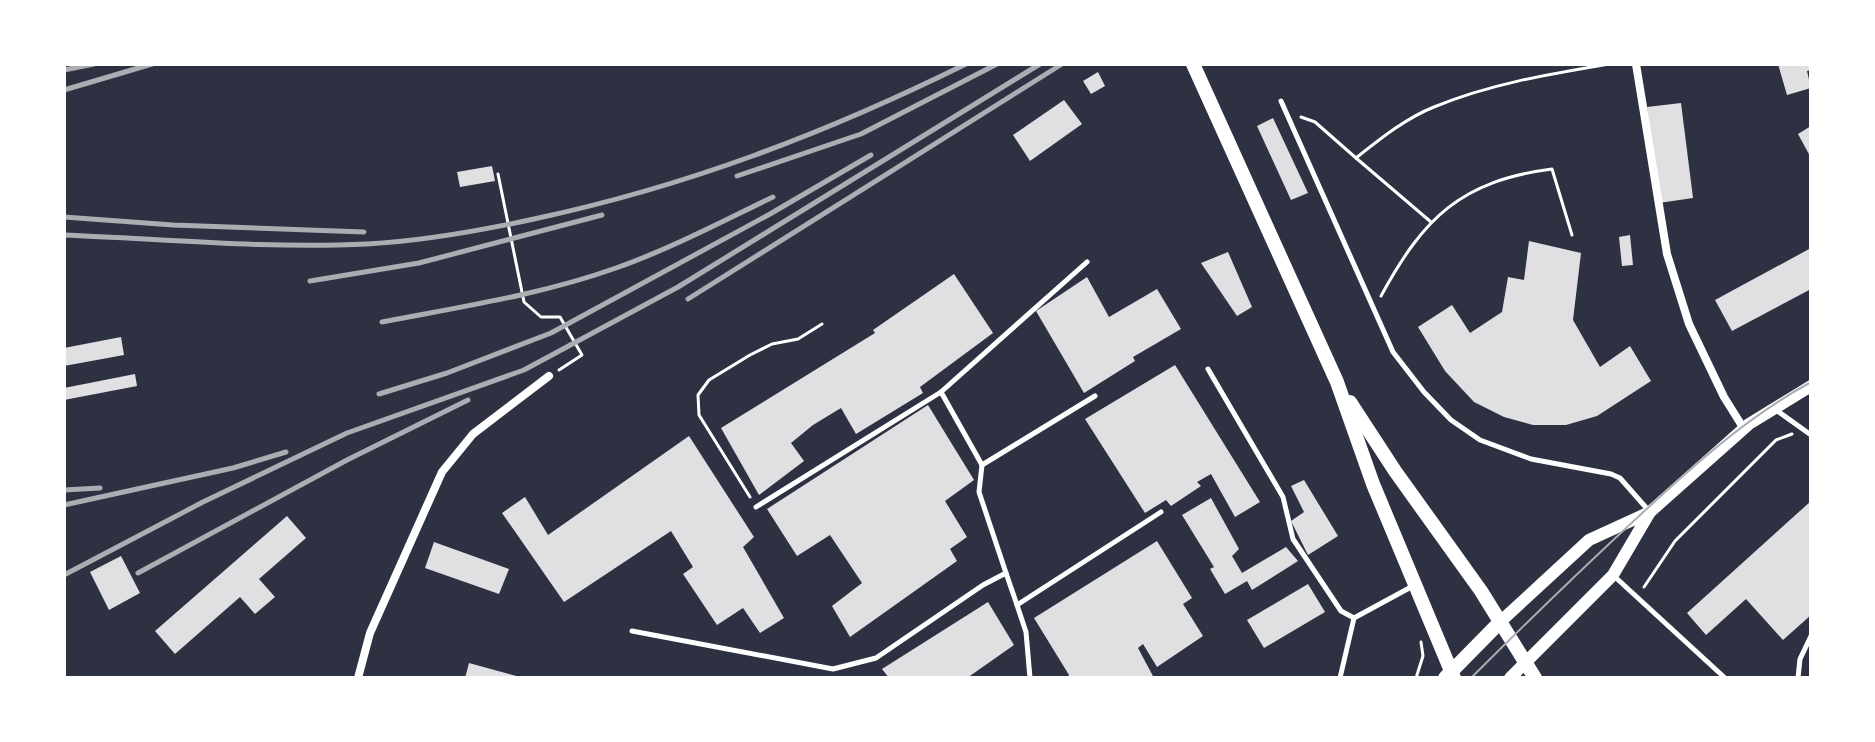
<svg xmlns="http://www.w3.org/2000/svg" width="1875" height="742" font-family="Raleway,sans-serif">
<style>
.building{fill:#e0e0e3}
.lines{fill:none;stroke-linecap:round;stroke-linejoin:round}
.path{stroke:#fff;stroke-width:3}
.service{stroke:#fff;stroke-width:5}
.minor{stroke:#fff;stroke-width:8}
.tertiary{stroke:#fff;stroke-width:12}
.secondary{stroke:#fff;stroke-width:14}
.primary{stroke:#fff;stroke-width:14}
.tram{stroke:#abadb3;stroke-width:2}
.rail{stroke:#abadb3;stroke-width:5}
</style>
<rect width="100%" height="100%" fill="#2d3142"/>
<g class="building">
<polygon points="1778,64 1811,64 1811,70 1807,71 1811,88 1787,95"/>
<polygon points="1098,72 1105,86 1091,94 1083,81"/>
<polygon points="1064,100 1082,124 1030,161 1013,135"/>
<polygon points="1681,103 1693,198 1659,203 1647,107"/>
<polygon points="1273,118 1308,193 1291,200 1257,126"/>
<polygon points="1811,126 1811,158 1798,134"/>
<polygon points="492,166 495,181 460,187 457,172"/>
<polygon points="1630,235 1633,265 1622,266 1619,237"/>
<polygon points="1529,241 1581,253 1573,320 1600,367 1630,346 1651,381 1597,416 1566,425 1533,425 1504,417 1474,402 1445,371 1418,327 1452,305 1470,333 1502,312 1508,277 1524,280"/>
<polygon points="1811,248 1811,289 1732,331 1715,300"/>
<polygon points="1228,252 1252,307 1237,316 1201,263"/>
<polygon points="954,274 993,333 920,387 923,393 856,434 841,408 813,425 791,443 804,461 759,495 721,428 875,333 873,330"/>
<polygon points="1087,277 1109,317 1157,289 1181,329 1133,357 1135,361 1084,393 1036,311"/>
<polygon points="121,337 124,355 64,366 64,348"/>
<polygon points="1175,365 1260,502 1235,517 1211,474 1197,482 1201,486 1171,506 1166,500 1145,513 1085,419"/>
<polygon points="135,374 137,386 64,400 64,388"/>
<polygon points="928,405 974,480 945,501 967,537 950,549 957,561 850,637 832,606 862,583 830,535 797,556 767,509"/>
<polygon points="689,436 754,537 743,547 784,618 760,633 743,608 717,625 683,574 693,567 671,531 564,602 502,513 525,497 548,535"/>
<polygon points="1304,480 1338,536 1308,555 1291,521 1304,512 1291,486"/>
<polygon points="1211,498 1239,549 1232,556 1242,573 1286,547 1298,561 1252,590 1247,581 1225,594 1210,569 1214,567 1182,515"/>
<polygon points="1811,501 1811,615 1783,640 1746,599 1706,635 1687,613"/>
<polygon points="287,516 306,538 259,579 275,597 255,614 240,597 175,654 155,631"/>
<polygon points="1157,541 1192,598 1183,604 1203,636 1157,667 1143,644 1138,648 1154,678 1067,678 1069,675 1034,618"/>
<polygon points="434,542 509,569 499,594 425,568"/>
<polygon points="121,556 140,593 109,610 90,572"/>
<polygon points="1308,584 1325,612 1264,648 1247,620"/>
<polygon points="988,602 1014,645 967,678 889,678 882,669"/>
<polygon points="469,663 520,677 520,678 465,678"/>
</g>
<g class="lines">
<g class="path">
<path d="M1301 117 1315 122 1356 158C1380 139 1406 118 1434 107 1489 84 1550 74 1609 64"/>
<polyline points="1356,158 1431,222"/>
<polyline points="498,174 524,302 541,317 560,317 582,355 559,370"/>
<path d="M1381 296C1424 217 1461 181 1552 169L1572 235"/>
<polyline points="750,497 699,415 698,395 709,380 750,355 772,344 798,339 822,324"/>
<polyline points="1644,587 1675,541 1776,440 1792,434"/>
<polyline points="1416,678 1423,656 1421,642"/>
</g>
<g class="service">
<polyline points="1281,101 1393,352 1424,392 1451,420 1480,440 1531,459 1611,474 1620,478 1649,511"/>
<polyline points="1208,369 1283,497 1293,539 1341,611 1354,618"/>
<polyline points="1776,410 1811,435"/>
<polyline points="982,465 1095,396"/>
<polyline points="756,507 941,392"/>
<polyline points="1006,573 979,492 982,465 941,392 1087,262"/>
<polyline points="1614,576 1725,678"/>
<polyline points="1017,605 1026,632 1030,678"/>
<polyline points="632,631 833,669 876,658 983,585 1006,573 1017,605 1161,512"/>
<polyline points="1340,678 1354,618 1413,586"/>
<polyline points="1798,678 1800,659 1811,636"/>
</g>
<g class="minor">
<polyline points="1636,64 1667,254 1689,324 1724,397 1744,429"/>
<polyline points="358,678 370,633 442,472 473,434 549,376"/>
</g>
<g class="tertiary">
<polyline points="1500,622 1589,540 1650,512 1749,424 1811,386"/>
<polyline points="1510,678 1613,575 1650,512"/>
</g>
<polyline class="secondary" points="1445,678 1500,622"/>
<g class="primary">
<polyline points="1193,64 1337,382 1373,484 1454,678"/>
<polyline points="1350,402 1395,471 1481,591 1535,678"/>
</g>
<path class="tram" d="M1471 678C1530 619 1590 561 1652 504 1702 458 1751 415 1811 382"/>
<g class="rail">
<polyline points="64,70 94,64"/>
<polyline points="64,90 152,64"/>
<polyline points="737,176 861,134 997,64"/>
<polyline points="64,217 173,225 364,232"/>
<path d="M64 235C164 239 266 249 367 244 423 241 479 231 534 219 688 186 826 133 966 64"/>
<polyline points="310,281 419,263 602,215"/>
<polyline points="688,299 1062,64"/>
<path d="M382 322C460 307 540 295 616 268 670 249 721 222 773 197"/>
<polyline points="379,394 447,373 551,333 770,214 871,155"/>
<polyline points="64,490 100,488"/>
<polyline points="64,505 233,468 286,452"/>
<polyline points="138,573 347,460 468,400"/>
<polyline points="64,575 203,502 347,433 524,370 678,287 1040,64"/>
</g>
</g>
<rect width="1875" height="742" fill="none" stroke="#ffffff" stroke-width="132"/>
</svg>
